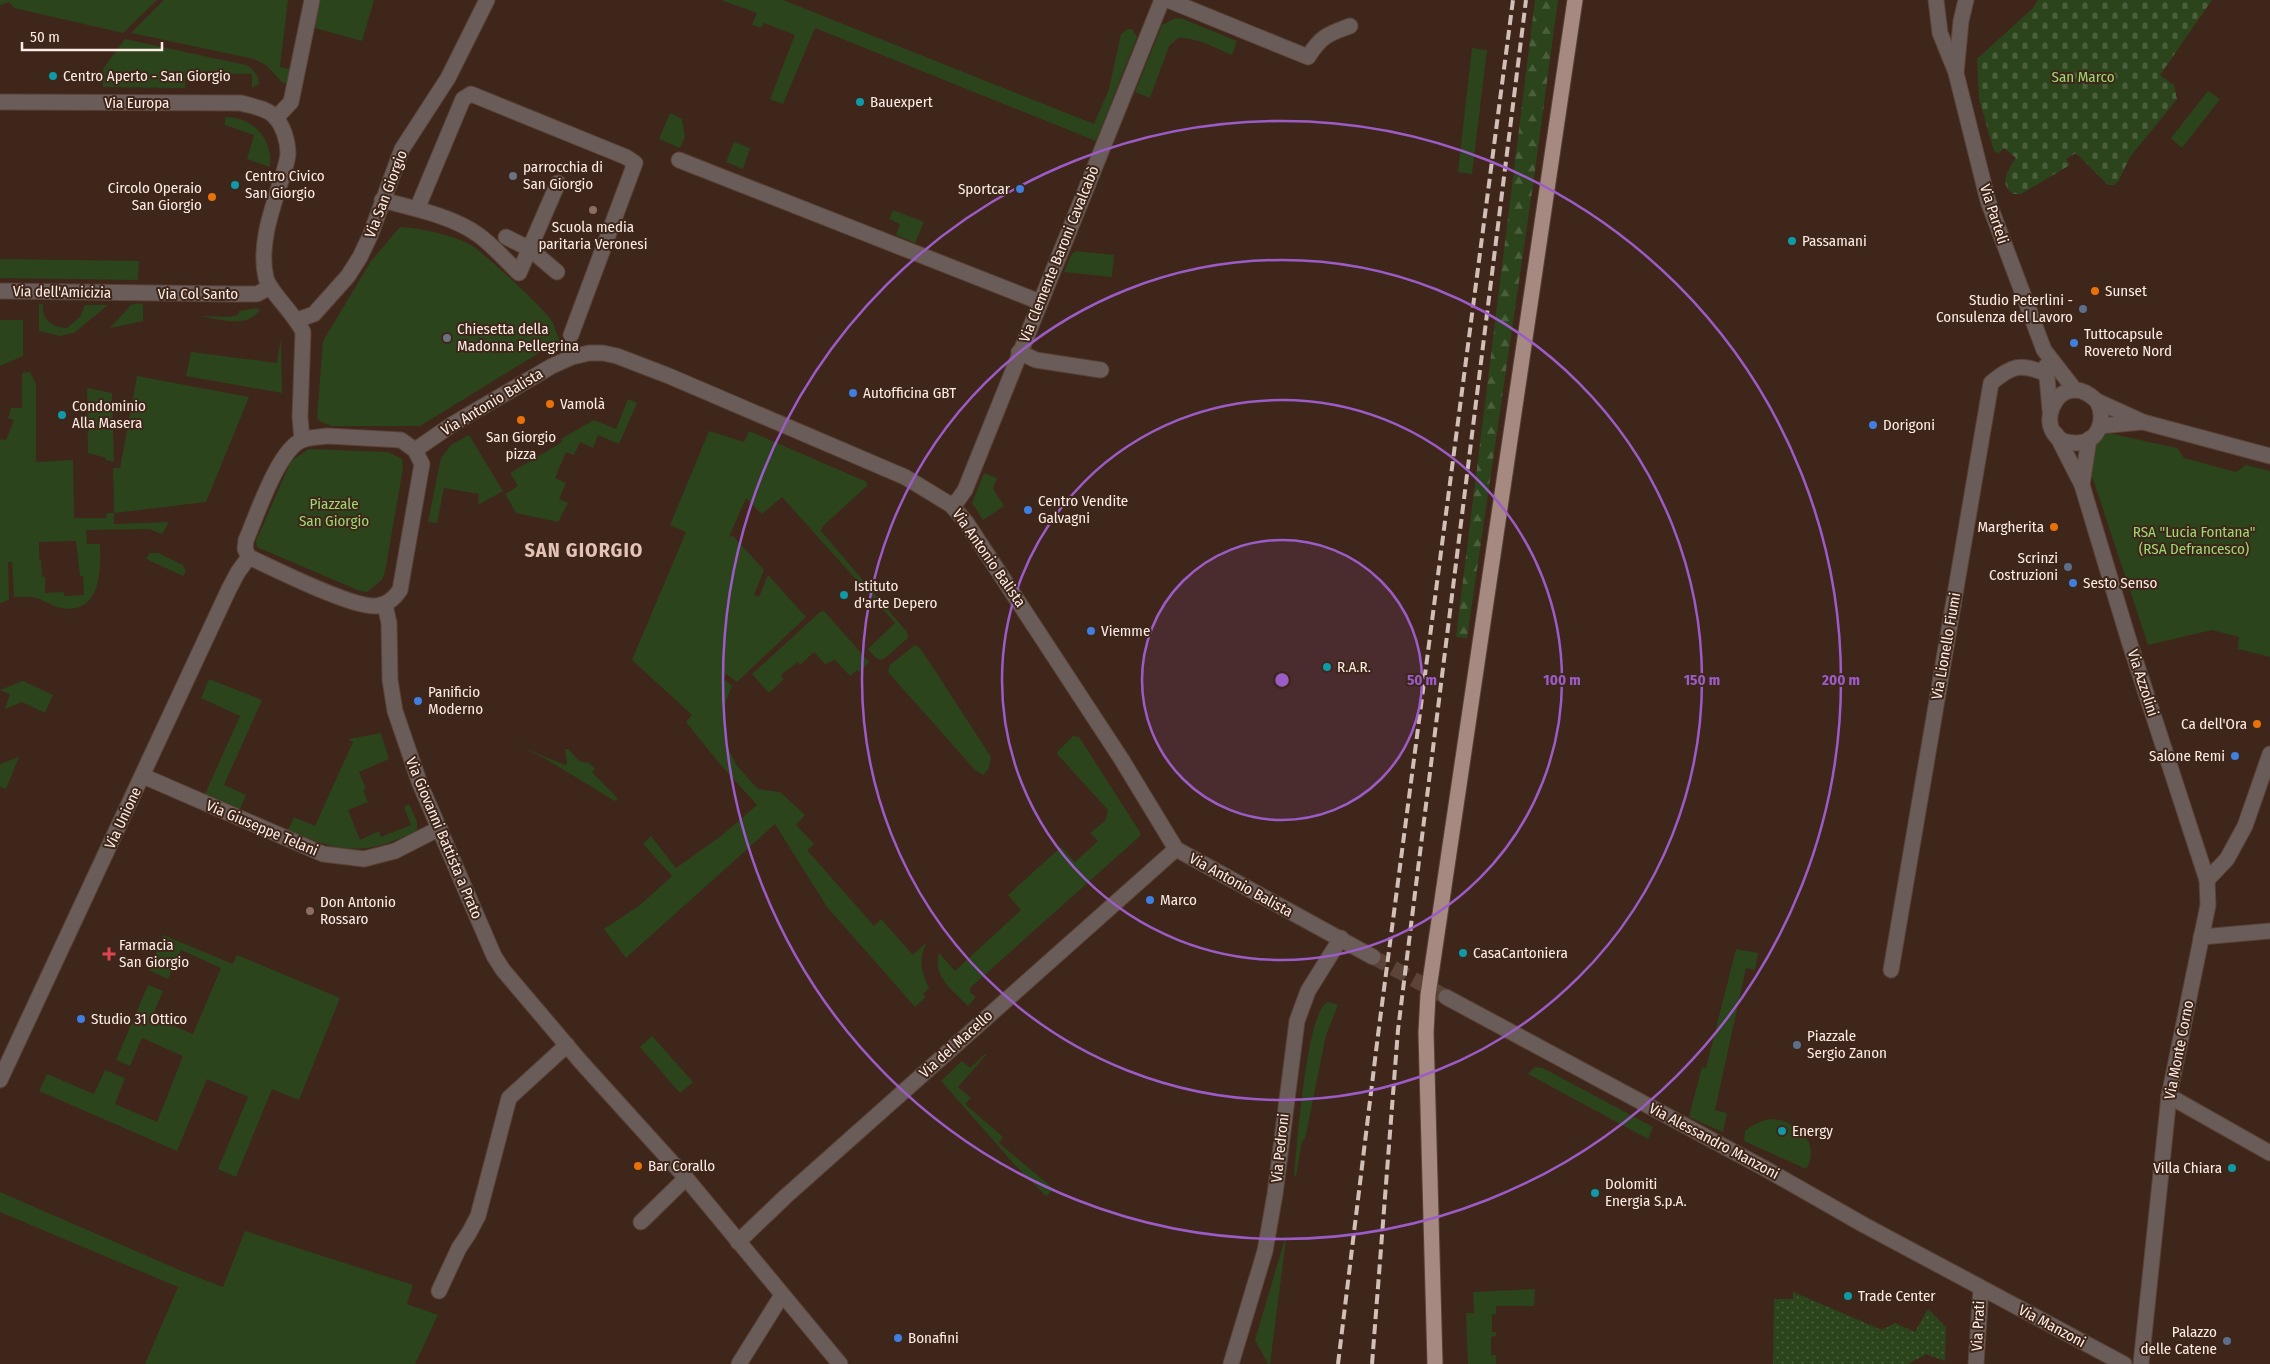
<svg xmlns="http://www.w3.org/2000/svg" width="2270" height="1364" font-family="'Fira Sans Condensed',sans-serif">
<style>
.green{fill:#2b441b;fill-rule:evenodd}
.forest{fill:url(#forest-firs)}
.cemetery{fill:url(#cemetery-stones)}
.garden{fill:url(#garden-dots)}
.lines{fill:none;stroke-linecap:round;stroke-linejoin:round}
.street-tunnel{stroke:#5c4438;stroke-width:15;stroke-dasharray:15 8;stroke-linecap:butt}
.street-casing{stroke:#5a4236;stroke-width:17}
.primary-casing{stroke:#5a4236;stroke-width:17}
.street{stroke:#6a5c58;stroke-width:15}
.primary{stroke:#a68a81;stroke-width:15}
.rail{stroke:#d2bfb7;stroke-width:4;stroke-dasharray:10 5;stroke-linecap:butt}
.ring{fill:none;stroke:#9c5cc8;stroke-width:2.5}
.culture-dot{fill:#0f9aa8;stroke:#3f261a;stroke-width:2}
.worship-dot{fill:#6b7280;stroke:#3f261a;stroke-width:2}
.shop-dot{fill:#3f7fe0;stroke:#3f261a;stroke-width:2}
.food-dot{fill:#e8710a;stroke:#3f261a;stroke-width:2}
.education-dot{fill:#8d6e63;stroke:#3f261a;stroke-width:2}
.service-dot{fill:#5c6f8a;stroke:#3f261a;stroke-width:2}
.health-dot{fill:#e0444e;stroke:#3f261a;stroke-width:2}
.labels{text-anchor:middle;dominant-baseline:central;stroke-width:4;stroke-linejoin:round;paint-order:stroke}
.poi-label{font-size:15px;fill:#fdece5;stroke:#3f261a;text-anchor:start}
.park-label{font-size:15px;fill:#9ada72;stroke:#3f261a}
.street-label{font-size:15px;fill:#fdece5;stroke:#3f261a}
.district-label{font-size:20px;font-weight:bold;letter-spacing:1px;fill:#e4c2b4;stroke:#3f261a}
.centre{fill:#9c5cc8;stroke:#3f261a;stroke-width:2.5}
.ring-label{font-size:15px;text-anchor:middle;font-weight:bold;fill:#9c5cc8;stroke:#3f261a;stroke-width:4;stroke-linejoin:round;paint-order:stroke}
</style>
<defs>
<pattern id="forest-firs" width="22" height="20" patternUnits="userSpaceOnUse" patternTransform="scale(1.25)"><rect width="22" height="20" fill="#2b441b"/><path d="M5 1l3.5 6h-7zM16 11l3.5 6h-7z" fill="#4b5f3c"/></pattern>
<pattern id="cemetery-stones" width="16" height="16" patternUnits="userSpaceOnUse" patternTransform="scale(1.25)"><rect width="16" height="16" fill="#2b441b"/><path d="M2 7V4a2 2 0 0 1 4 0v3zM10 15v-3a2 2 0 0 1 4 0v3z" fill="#4b5f3c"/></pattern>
<pattern id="garden-dots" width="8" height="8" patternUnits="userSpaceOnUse" patternTransform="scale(1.25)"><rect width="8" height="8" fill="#2b441b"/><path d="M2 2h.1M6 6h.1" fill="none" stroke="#4b5f3c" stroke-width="1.8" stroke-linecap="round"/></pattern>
</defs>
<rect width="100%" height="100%" fill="#3f261a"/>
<g class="green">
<polygon points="0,0 157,0 123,33 14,8 9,2 0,5"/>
<polygon points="164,0 288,0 280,67 291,69 288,83 283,83 266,65 254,59 131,33"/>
<polygon points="319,0 374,0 362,41 315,28"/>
<polygon points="721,0 783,0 1094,124 1109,89 1121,34 1128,29 1132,29 1137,37 1096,141 815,28 783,104 770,99 795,35 764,23 761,28 752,25 757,13"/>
<path d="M1175 18 1183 19 1237 41 1232 55C1215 48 1197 37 1178 38L1169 46 1150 98 1135 92 1162 25Z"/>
<path d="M125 39 246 65C254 70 258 74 259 84L252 88V74L186 73 185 88 103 87V69Z"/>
<polygon points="1472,48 1487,50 1472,174 1458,172"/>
<polygon points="2208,91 2220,99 2182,148 2171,138"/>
<polygon points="670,113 682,119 685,137 680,148 659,139"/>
<path d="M225 117C253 117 273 138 270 167L247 159 254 135 225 125Z"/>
<polygon points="734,142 750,148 743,169 726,162"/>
<polygon points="893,210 924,222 915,243 896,235 900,224 889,219"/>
<path d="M400 227C422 228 452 235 471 245 483 252 547 311 553 323 556 329 555 332 560 340L420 426H331L321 422 317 418 323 341 371 261Z"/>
<polygon points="1076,251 1114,255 1112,277 1064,272 1071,255"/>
<polygon points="0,259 139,261 138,280 0,278"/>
<polygon points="139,303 143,305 143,321 110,328 131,305"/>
<path d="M39 304H43C41 319 53 328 67 328L80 317 85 305H108L74 333 60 336 39 331Z"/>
<path d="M257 308 260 310C246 329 219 319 199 316L229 317 238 315 239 311Z"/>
<polygon points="0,320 23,320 23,356 0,366"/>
<polygon points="281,338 282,393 186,376 191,352 277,363"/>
<path d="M30 372 36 384V462L73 460 74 518H106L107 513H114L113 468H120L137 376 249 397 206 502 114 513V524L169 522 162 534 149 529 86 530 87 544H100C101 569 101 615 62 608 53 607 46 601 37 598 30 596 21 597 14 597L12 562H8L9 600 0 603V439L6 440 14 420 8 418 11 408H22V373ZM76 541 80 576H83L84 595 64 596V592L45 593V576L42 577 41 559H39V542Z"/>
<polygon points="87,388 112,393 114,462 106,460 106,458 88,453"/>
<polygon points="628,399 637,403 619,444 598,435 593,448 580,442 574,455 566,452 555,478 566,483 559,499 568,503 558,522 516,513 505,494 518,486 510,473 562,442 561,439 594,420 616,429"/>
<path d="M709 431 744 442 749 431 867 482V486L823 526 821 531 907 632 908 638 885 658 881 660 876 658 868 649 895 623 782 497 762 514 746 498 729 537 733 536 764 570 754 595 759 597 768 575 806 617 737 682 726 674 724 679 732 686 723 709V722L726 744 737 766 758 789 780 792 805 815 796 825 814 844 807 850 874 926 881 919 913 955 927 942C918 959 921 971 929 988L923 994 926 997 915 1007 827 907 775 824 626 958 604 929 640 905 672 876 643 844 651 836 676 868 721 836 757 805 719 763 686 722 692 715 632 660 686 532 670 525Z"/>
<polygon points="2108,433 2177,448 2184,458 2236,472 2246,465 2270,471 2270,657 2238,649 2239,637 2212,630 2148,645 2087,461 2097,436"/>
<polygon points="469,435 503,491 478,505 479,494 444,488 437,523 428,522 441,458 451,445"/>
<polygon points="309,449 388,452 402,459 403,468 385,572 382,580 367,592 360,591 257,547 256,541 291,461"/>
<polygon points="984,473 997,478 993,489 1004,506 983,520 972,503"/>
<polygon points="150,553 158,553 183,565 186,571 183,576 146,559"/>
<polygon points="824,611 869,662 859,672 857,670 850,676 835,660 825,664 814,652 800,665 798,662 783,673 781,677 784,679 769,693 752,674 820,612"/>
<polygon points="915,645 918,646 926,657 991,757 989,768 983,775 975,770 888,672 890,665"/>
<polygon points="209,679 262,700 224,785 246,795 240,809 205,794 240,716 201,698"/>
<polygon points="23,681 53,695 45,713 22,702 5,709 10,694 0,690"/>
<path d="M381 733 389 759 359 772 366 789 363 790 368 802 348 810 360 840 379 831 381 837 411 825 404 807 409 804 417 822V830C410 835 401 838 393 841 352 857 326 846 288 830L294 817 315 826 353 742 348 739Z"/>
<path d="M1073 736 1079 737 1140 832V836L970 988V992L976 997 968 1006C953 990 932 977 939 953L955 971 1021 910 1008 895 1061 847 1075 862 1098 841 1090 833 1105 821 1108 810 1058 755 1057 752Z"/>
<polygon points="521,747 565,765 567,764 565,749 568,749 579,761 589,763 595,769 592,772 618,799 615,801 544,758"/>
<polygon points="19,757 6,789 0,787 0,764"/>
<polygon points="163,935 233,964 237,955 340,998 299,1100 272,1089 236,1177 218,1169 248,1097 207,1079 177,1151 39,1091 47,1074 94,1094 105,1070 125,1078 115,1104 157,1122 183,1056 142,1038 130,1066 116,1060 148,985 163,991 152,1017 193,1034 221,968 181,950 168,979 149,970"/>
<polygon points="1736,949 1758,953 1755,970 1746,968 1715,1110 1727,1113 1723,1132 1689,1117 1702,1067 1706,1068"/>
<path d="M1328 1002 1338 1005 1326 1035 1305 1139 1302 1141 1296 1176H1294C1297 1149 1306 1010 1328 1002Z"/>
<polygon points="652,1036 693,1082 680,1093 640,1047"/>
<polygon points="985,1054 986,1055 958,1087 971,1098 965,1104 1003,1137 999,1143 1054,1189 1046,1196 1014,1164 941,1081 962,1061 970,1068"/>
<polygon points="1535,1067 1543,1068 1653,1127 1648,1139 1528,1074"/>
<path d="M1773 1119C1799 1122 1821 1144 1806 1169L1744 1141 1745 1131C1753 1124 1762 1120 1773 1119Z"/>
<polygon points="0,1192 184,1272 223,1287 245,1231 413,1285 407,1304 438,1315 415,1364 145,1364 178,1287 0,1212"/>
<polygon points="1287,1232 1270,1364 1268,1364 1255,1340"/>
<polygon points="1535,1289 1534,1306 1496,1306 1496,1314 1492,1314 1492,1332 1496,1332 1496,1336 1491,1337 1491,1355 1496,1355 1496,1364 1468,1364 1466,1313 1474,1313 1473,1292"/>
</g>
<polygon class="forest" points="1535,0 1558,0 1534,178 1467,638 1456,637"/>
<path class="cemetery" d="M2038 0H2212L2160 75 2174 85 2177 99 2130 157 2119 180 2114 185H2108L2076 153 2066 159 2070 165 2021 194H2014C1998 186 2008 168 2016 158L2004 148 1999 153 1994 151 1979 99 1977 59 2033 8Z"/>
<polygon class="garden" points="1793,1292 1882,1330 1895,1323 1915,1332 1928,1309 1946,1327 1945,1361 1926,1354 1908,1364 1773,1364 1774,1299 1793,1299"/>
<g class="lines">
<polyline class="street-tunnel" points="1373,957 1446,997"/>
<defs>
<g id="street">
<path d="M1168 0 1308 57C1321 36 1328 34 1350 26"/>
<polyline points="1936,0 1940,33 1955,70"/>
<polyline points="1966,0 1961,21 1956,73 1988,201 2044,350 2075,390"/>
<path d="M0 102 241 103C251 106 265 108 273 115 283 124 288 141 288 154 287 165 282 177 279 187 270 215 259 248 266 278 269 291 295 314 303 332L300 417 302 440"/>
<polyline points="276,118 291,102 312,0"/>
<polyline points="679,160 1040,302"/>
<path d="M382 200C412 208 452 216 477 234 492 244 506 261 519 273L558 183"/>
<polyline points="417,209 463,99 471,94 626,157 635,163 571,335"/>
<polyline points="506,237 530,249 557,272"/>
<polyline points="0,291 236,294 257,294 270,287"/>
<polyline points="297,320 314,314 348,276 360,257 370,236 402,149 448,78 487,0"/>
<polyline points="1019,352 1036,360 1101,370"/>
<polyline points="2046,366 2050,410"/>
<path d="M2097 401C2106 418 2100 443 2076 443 2026 443 2056 361 2097 401L2143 422 2270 456"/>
<polyline points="2100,426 2142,422"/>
<polyline points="2056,434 2082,485 2129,641 2207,880 2208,905 2169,1096 2141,1364"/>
<path d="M328 436 401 440 415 450 422 464 400 590C394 599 387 605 376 606 352 608 275 569 249 557L245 549 246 540C257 515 278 450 302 440 309 437 320 437 328 436Z"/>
<polyline points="415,450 453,424 552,366 572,357 589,353 603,353 617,356 669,376 905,477 951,505 966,522 1122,760 1176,849 1373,957"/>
<polyline points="2082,485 2089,439"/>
<polyline points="951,505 958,500 965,490 1162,0"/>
<polyline points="385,605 389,623 390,680 395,711 420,784 494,956 503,970 581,1062 686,1178 840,1364"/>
<polyline points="143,776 323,854 364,859 395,851 440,828"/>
<polyline points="2207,880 2227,859 2245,826 2270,754"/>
<polyline points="2201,937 2270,931"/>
<path d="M1891 970 1991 383C2011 366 2021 362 2046 374"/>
<polyline points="1446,997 1764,1168 1864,1225 2124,1364"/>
<polyline points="0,1080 229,589 238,572 249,557"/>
<polyline points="2169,1096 2270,1153"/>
<polyline points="641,1222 686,1178"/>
<polyline points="738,1242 785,1197 1176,849"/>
<polyline points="439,1291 459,1248 469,1233 478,1216 509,1098 567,1045"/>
<polyline points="739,1364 782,1295"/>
<polyline points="1231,1364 1265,1251 1275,1194 1297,1021 1308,991 1341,938"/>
<polyline points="1976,1364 1981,1288"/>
</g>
<polyline id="primary" points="1435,1364 1426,1033 1428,995 1575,0"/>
</defs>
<use href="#street" class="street-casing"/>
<use href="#primary" class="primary-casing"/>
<use href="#street" class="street"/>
<use href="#primary" class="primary"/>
<g class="rail">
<polyline points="1338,1364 1378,1035 1513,0"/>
<polyline points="1372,1364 1398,1030 1526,0"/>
</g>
</g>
<circle cx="1282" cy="680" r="140" fill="#9c5cc8" fill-opacity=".12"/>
<g class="ring">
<circle cx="1282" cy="680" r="140"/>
<circle cx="1282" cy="680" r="280"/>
<circle cx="1282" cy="680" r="420"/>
<circle cx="1282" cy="680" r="559"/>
</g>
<g class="culture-dot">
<circle cx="53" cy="76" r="5"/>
<circle cx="860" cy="102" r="5"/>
<circle cx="235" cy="185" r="5"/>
<circle cx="1792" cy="241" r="5"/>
<circle cx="62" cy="415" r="5"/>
<circle cx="844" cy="595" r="5"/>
<circle cx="1327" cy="667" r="5"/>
<circle cx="1463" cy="953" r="5"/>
<circle cx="1782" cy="1131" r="5"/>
<circle cx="2232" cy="1168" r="5"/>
<circle cx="1595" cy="1193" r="5"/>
<circle cx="1848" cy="1296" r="5"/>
</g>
<g class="worship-dot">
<circle cx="513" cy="176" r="5"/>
<circle cx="447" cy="338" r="5"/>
</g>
<g class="shop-dot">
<circle cx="1020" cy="189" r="5"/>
<circle cx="2074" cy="343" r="5"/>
<circle cx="853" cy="393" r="5"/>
<circle cx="1873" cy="425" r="5"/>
<circle cx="1028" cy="510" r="5"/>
<circle cx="2073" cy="583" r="5"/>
<circle cx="1091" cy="631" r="5"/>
<circle cx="418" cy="701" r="5"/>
<circle cx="2235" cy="756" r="5"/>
<circle cx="1150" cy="900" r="5"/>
<circle cx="81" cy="1019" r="5"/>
<circle cx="898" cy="1338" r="5"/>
</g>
<g class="food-dot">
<circle cx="212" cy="197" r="5"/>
<circle cx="2095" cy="291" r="5"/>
<circle cx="550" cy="404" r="5"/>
<circle cx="521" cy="420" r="5"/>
<circle cx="2054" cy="527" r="5"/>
<circle cx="2257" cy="724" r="5"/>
<circle cx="638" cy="1166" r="5"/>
</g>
<g class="education-dot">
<circle cx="593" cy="210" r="5"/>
<circle cx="310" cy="911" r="5"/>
</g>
<g class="service-dot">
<circle cx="2083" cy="309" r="5"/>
<circle cx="2068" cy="567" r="5"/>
<circle cx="1797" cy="1045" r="5"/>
<circle cx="2227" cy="1341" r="5"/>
</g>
<path class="health-dot" d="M106.5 946.5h5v5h5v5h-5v5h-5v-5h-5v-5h5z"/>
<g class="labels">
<g class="poi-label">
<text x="63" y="76">Centro Aperto - San Giorgio</text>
<text x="870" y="102">Bauexpert</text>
<text x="523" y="167">parrocchia di<tspan x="523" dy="17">San Giorgio</tspan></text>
<text x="245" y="176">Centro Civico<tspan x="245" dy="17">San Giorgio</tspan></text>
<text x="202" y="188" text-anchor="end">Circolo Operaio<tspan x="202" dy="17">San Giorgio</tspan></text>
<text x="1010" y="189" text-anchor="end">Sportcar</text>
<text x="593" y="227" text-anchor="middle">Scuola media<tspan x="593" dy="17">paritaria Veronesi</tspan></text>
<text x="1802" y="241">Passamani</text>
<text x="2105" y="291">Sunset</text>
<text x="2073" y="300" text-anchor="end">Studio Peterlini -<tspan x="2073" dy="17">Consulenza del Lavoro</tspan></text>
<text x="457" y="329">Chiesetta della<tspan x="457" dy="17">Madonna Pellegrina</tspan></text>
<text x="2084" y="334">Tuttocapsule<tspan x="2084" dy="17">Rovereto Nord</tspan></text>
<text x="863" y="393">Autofficina GBT</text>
<text x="560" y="404">Vamolà</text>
<text x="72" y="406">Condominio<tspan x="72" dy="17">Alla Masera</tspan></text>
<text x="1883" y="425">Dorigoni</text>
<text x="521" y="437" text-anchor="middle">San Giorgio<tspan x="521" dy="17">pizza</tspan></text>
<text x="1038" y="501">Centro Vendite<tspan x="1038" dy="17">Galvagni</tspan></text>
<text x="2044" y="527" text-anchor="end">Margherita</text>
<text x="2058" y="558" text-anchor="end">Scrinzi<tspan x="2058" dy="17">Costruzioni</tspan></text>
<text x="2083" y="583">Sesto Senso</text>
<text x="854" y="586">Istituto<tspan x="854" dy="17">d'arte Depero</tspan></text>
<text x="1101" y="631">Viemme</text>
<text x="1337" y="667">R.A.R.</text>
<text x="428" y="692">Panificio<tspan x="428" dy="17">Moderno</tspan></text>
<text x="2247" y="724" text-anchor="end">Ca dell'Ora</text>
<text x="2225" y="756" text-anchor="end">Salone Remi</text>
<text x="1160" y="900">Marco</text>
<text x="320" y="902">Don Antonio<tspan x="320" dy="17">Rossaro</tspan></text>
<text x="119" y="945">Farmacia<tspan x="119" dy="17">San Giorgio</tspan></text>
<text x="1473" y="953">CasaCantoniera</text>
<text x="91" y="1019">Studio 31 Ottico</text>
<text x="1807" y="1036">Piazzale<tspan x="1807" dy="17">Sergio Zanon</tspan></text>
<text x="1792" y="1131">Energy</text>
<text x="648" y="1166">Bar Corallo</text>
<text x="2222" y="1168" text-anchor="end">Villa Chiara</text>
<text x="1605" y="1184">Dolomiti<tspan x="1605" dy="17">Energia S.p.A.</tspan></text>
<text x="1858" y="1296">Trade Center</text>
<text x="2217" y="1332" text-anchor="end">Palazzo<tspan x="2217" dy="17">delle Catene</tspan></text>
<text x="908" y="1338">Bonafini</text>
</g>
<g class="park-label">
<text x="2083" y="77">San Marco</text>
<text x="334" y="504">Piazzale<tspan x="334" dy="17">San Giorgio</tspan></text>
<text x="2194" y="532">RSA "Lucia Fontana"<tspan x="2194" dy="17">(RSA Defrancesco)</tspan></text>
</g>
<g class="street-label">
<text x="137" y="103">Via Europa</text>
<text transform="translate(386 194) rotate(-69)">Via San Giorgio</text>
<text transform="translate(1994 214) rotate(72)">Via Parteli</text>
<text transform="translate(1059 254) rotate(-68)">Via Clemente Baroni Cavalcabò</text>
<text transform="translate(62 292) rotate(1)">Via dell'Amicizia</text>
<text x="198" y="294">Via Col Santo</text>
<text transform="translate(492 402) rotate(-31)">Via Antonio Balista</text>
<text transform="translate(989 558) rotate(55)">Via Antonio Balista</text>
<text transform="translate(1946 646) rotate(-80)">Via Lionello Fiumi</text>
<text transform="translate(2143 683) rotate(72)">Via Azzolini</text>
<text transform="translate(123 818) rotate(-65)">Via Unione</text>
<text transform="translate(262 828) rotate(23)">Via Giuseppe Telani</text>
<text transform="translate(444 838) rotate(67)">Via Giovanni Battista a Prato</text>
<text transform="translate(1241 885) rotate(29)">Via Antonio Balista</text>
<text transform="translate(956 1044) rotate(-42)">Via del Macello</text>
<text transform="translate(2179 1050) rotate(-79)">Via Monte Corno</text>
<text transform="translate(1714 1141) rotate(28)">Via Alessandro Manzoni</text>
<text transform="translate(1280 1148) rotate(-84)">Via Pedroni</text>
<text transform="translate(1978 1326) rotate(-87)">Via Prati</text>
<text transform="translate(2052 1326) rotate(28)">Via Manzoni</text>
</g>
<g class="district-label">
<text x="584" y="550">SAN GIORGIO</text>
</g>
</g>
<circle cx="1282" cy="680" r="8" class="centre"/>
<g class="ring-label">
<text x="1422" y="685">50 m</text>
<text x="1562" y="685">100 m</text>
<text x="1702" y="685">150 m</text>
<text x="1841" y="685">200 m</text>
</g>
<path d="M22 42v8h140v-8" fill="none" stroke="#fdece5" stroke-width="2.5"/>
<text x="30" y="42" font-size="15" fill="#fdece5" stroke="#3f261a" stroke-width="4" paint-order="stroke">50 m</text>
</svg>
